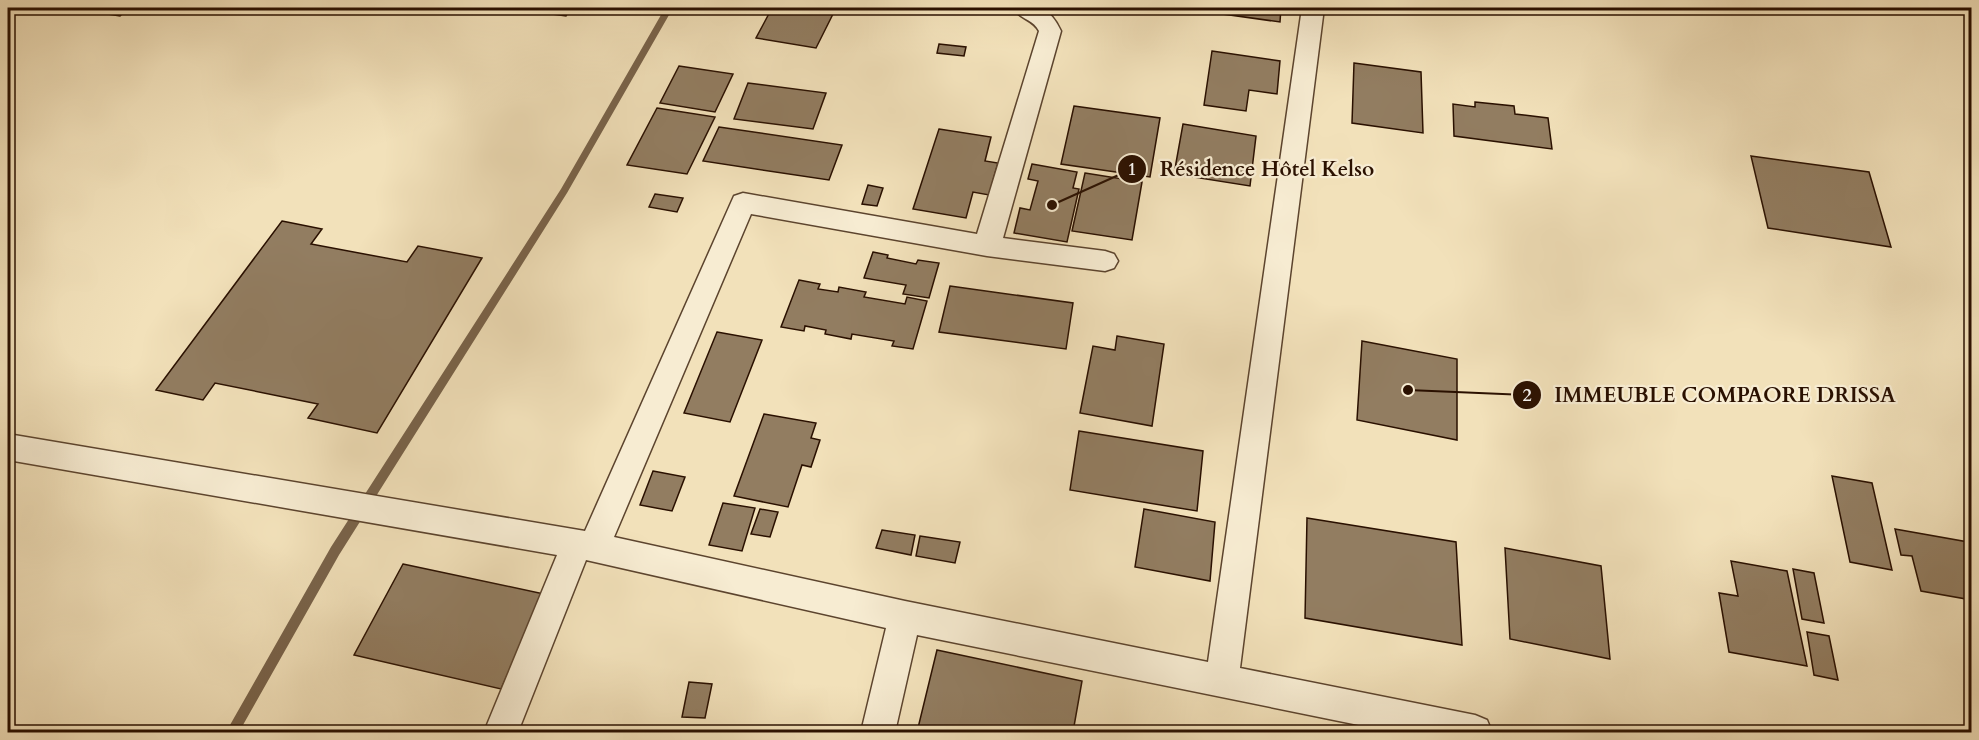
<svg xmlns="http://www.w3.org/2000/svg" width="1979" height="740" font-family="Cardo,serif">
<rect width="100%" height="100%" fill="#f2e1ba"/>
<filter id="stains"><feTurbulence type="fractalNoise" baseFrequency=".00333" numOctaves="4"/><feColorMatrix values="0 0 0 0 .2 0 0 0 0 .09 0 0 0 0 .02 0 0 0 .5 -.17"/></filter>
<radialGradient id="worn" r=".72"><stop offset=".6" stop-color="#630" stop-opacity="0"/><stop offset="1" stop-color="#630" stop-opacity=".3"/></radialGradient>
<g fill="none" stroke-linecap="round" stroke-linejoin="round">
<path fill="#79634a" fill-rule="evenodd" d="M665,8h8l-106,185 -228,362 -100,177h-13l105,-185 230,-358z"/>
</g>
<path fill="#927d61" stroke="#2a1000" stroke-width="1.5" d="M70,8h58l-8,8z
M509,8h62l-5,8z
M772,8h64l-20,40 -60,-10z
M1224,8h57l-1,14 -57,-8z
M939,44l27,3 -2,9 -27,-3z
M1212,51l68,10 -3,33 -28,-4 -3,21 -42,-6z
M1354,63l67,9 2,61 -71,-10z
M679,66l54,8 -18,38 -55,-9z
M748,83l78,10 -13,36 -79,-10z
M1475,102l39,4 1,8 33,4 4,31 -98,-13 -1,-32 22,3z
M1074,106l86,12 -10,59 -89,-13z
M657,108l58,9 -28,57 -60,-9z
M1183,124l73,12 -6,50 -76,-12z
M719,127l123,18 -13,35 -126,-19z
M939,129l52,8 -6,24 13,2 -9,32 -16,-3 -7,26 -53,-9z
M1751,156l118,16 22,75 -123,-19z
M1032,164l45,8 -4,16 6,1 -12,53 -53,-9 6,-25 10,2 8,-29 -10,-2z
M1085,173l57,9 -10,58 -60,-9z
M868,185l15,3 -6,18 -15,-2z
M655,194l28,4 -6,14 -28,-5z
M282,221l40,8 -11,15 96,18 11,-16 64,12 -105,175 -69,-15 10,-14 -103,-21 -12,17 -47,-10z
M873,252l15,3 -1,3 29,6 2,-4 21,3 -10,35 -26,-4 3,-9 -42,-7z
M799,280l21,4 -2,5 20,3 1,-5 27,5 -2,5 41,7 2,-7 20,4 -14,48 -21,-3 2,-5 -42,-7 -1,5 -26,-5 1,-4 -21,-4 -1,5 -23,-4z
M950,286l123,17 -7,46 -127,-17z
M717,332l45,8 -32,82 -46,-9z
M1117,336l47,8 -12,82 -72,-13 13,-67 22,4z
M1362,341l95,18v81l-100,-20z
M764,414l52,9 -5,15 9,2 -9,27 -9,-2 -14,42 -54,-11z
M1079,431l124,20 -6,60 -127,-21z
M653,471l32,6 -13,34 -32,-6z
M1832,476l40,7 20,87 -42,-8z
M723,503l32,5 -13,43 -33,-6z
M760,509l18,3 -8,25 -19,-3z
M1144,509l71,13 -5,59 -75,-14z
M1307,518l149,24 6,103 -157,-27z
M1895,529l73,13 4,24 -6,-1 6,19v16l-51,-9 -9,-35 -11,-1z
M882,530l33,5 -4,20 -35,-7z
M920,536l40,6 -5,21 -39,-7z
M1505,548l96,18 9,93 -100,-20z
M1731,561l56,10 20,95 -78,-14 -10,-59 19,3z
M403,564l141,30 -43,95 -147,-34z
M1793,569l21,4 10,50 -22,-4z
M1807,632l22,4 9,44 -24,-5z
M937,650l145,31 -9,51h-156z
M689,682l23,2 -7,34 -23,-1z"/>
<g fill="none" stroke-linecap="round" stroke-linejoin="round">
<g stroke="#5c442e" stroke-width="3">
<path id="minor" d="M1013,8c25,-3 37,-1 48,23l-58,207 102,13 9,3 4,7 -4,7 -9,3 -118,-15 -236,-42 -137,323 291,64 303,61 94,-654h22l-84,660 235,47 12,5 5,12h-99l-476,-97 -22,97h-34l25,-104 -300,-68 -68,172h-34l73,-177 -549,-95v-26l577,97 149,-335 9,-3 234,41 62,-203c-6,-12 -20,-12 -26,-23z"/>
</g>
<use href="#minor" fill="#f7ecd2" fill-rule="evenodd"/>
</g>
<path fill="none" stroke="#2a1000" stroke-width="2" d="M1052 205L1132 169M1408 390L1527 395"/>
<g fill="#2a1000" stroke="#f7ecd2" stroke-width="2">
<circle cx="1052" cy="205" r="6"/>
<circle cx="1408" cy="390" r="6"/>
<circle cx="1132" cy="169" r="15"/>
<circle cx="1527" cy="395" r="15"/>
</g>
<g font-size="18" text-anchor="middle" font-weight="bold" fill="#fff">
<text x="1132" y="175">1</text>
<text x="1527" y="401">2</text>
</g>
<g font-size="21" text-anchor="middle" font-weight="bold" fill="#2a1000" stroke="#f7ecd2" stroke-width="4.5" stroke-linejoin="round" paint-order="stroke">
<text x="1267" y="176">Résidence Hôtel Kelso</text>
<text x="1725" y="402">IMMEUBLE COMPAORE DRISSA</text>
</g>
<rect width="1979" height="740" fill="none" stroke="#f2e1ba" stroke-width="30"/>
<rect x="9" y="9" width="1961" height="722" fill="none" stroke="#2a1000" stroke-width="3"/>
<rect x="15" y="15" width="1949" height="710" fill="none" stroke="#2a1000" stroke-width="1.5"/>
<rect width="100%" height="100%" filter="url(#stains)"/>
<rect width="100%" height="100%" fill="url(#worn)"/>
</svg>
